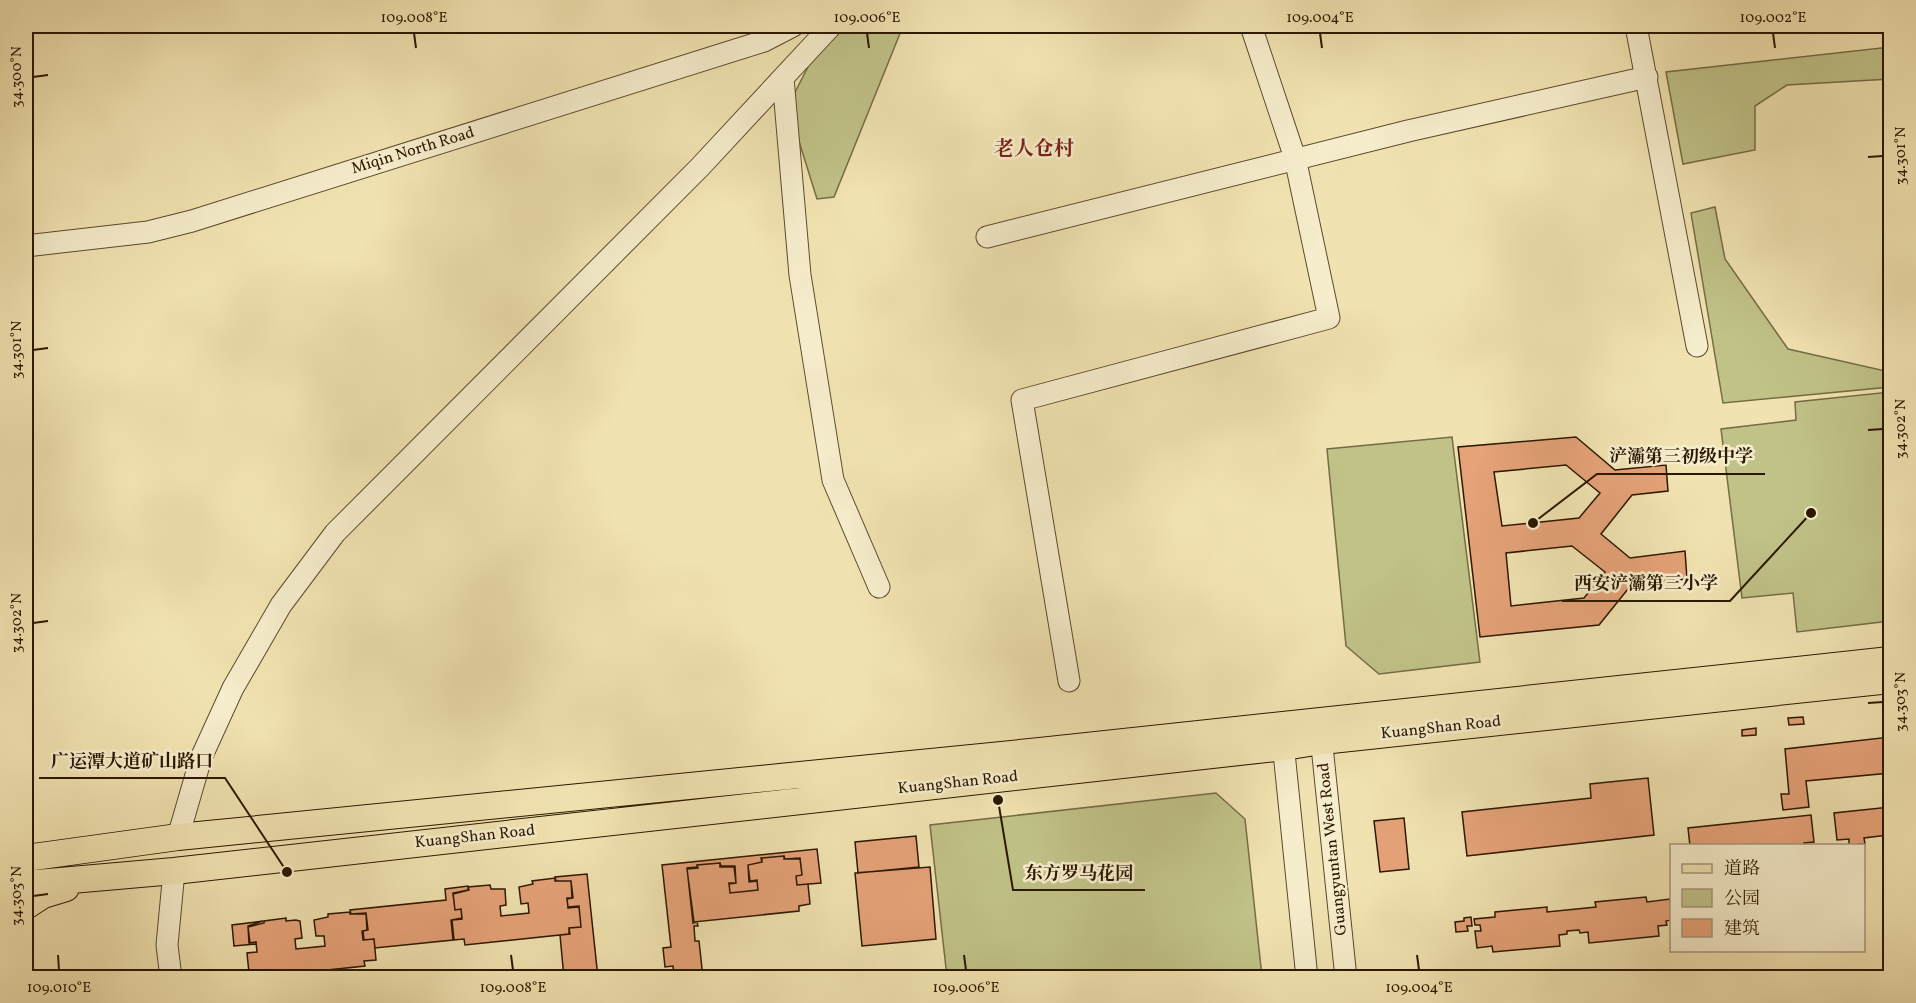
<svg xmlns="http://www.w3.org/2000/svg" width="1916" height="1003" font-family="Vollkorn,'Noto Serif SC',serif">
<rect width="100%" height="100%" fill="#f1e3b1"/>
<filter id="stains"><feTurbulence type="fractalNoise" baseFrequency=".00333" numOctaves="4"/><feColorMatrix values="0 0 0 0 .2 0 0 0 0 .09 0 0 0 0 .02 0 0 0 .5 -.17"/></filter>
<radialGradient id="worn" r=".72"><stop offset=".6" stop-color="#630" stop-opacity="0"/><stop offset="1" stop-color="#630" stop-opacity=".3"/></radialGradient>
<path fill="#c0c288" stroke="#766c44" stroke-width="1.5" d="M846,26h57l-69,171 -17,2 -29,-93 24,-47z
M1890,47v32l-103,6 -32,21v44l-72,14 -17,-92z
M1715,207l10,52 63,90 102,23v15l-167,16 -32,-190z
M1890,392v229l-93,11 -4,-39 -51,5 -21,-169 75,-9 -1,-18z
M1452,437l28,225 -101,12 -33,-28 -19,-197z
M1216,793l29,26 17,158h-315l-17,-152z"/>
<path fill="#e6a278" stroke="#2b1700" stroke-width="1.5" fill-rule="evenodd" d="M1576,437l39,33 51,-5 2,26 -36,4 -31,39 29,24 55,-7 2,28 -55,5 -33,41 -119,12 -22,-190zM1566,465l34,28 -21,25 -77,8 -8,-54zM1572,546l33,26 -21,26 -73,8 -5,-53z
M1803,717l1,7 -15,1 -1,-7z
M1756,728v7l-14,1v-6z
M1890,737v36l-84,8 3,26 -26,3 -2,-16h8l-4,-45z
M1648,778l6,57 -187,21 -5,-44 129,-14 -1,-14z
M1890,807v34h-1l-1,-6 -24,3 1,6 -16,1v-6l-12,1 -3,-27z
M1811,815l3,27 -10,1v3h-114l-2,-18z
M1404,818l5,51 -29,3 -6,-51z
M916,836l3,31 -61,6 -3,-31z
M817,849l4,34 -24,2 -1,-9 6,-1 -2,-17 -15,1 -1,-3 -23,2 1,4 -14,3 1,17 8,-1 1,9 -28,3 -1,-9 7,-1 -1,-17h-14l-1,-3 -23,2v2l-10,1 6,55 4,-1 1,4h-4l1,15h4l4,37h-29l-1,-12 -8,1 -2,-19 8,-1 -9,-82z
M784,856v3h16l2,16 -6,1 1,9 11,-1 2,20 -11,2v5l-105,11 -7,-53 11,-1 -1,-3 23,-2v4h14l2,16h-7l1,10 28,-3 -1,-10 -7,1 -2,-16 14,-3v-4z
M930,867l6,72 -74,7 -7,-73z
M587,874l11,104h-34l-4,-43 10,-1 -1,-6 12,-1 -2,-21 -11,1 -1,-8 6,-1 -2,-17h-15l-1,-4z
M555,878v3h16l1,17h-5l1,10 11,-1 2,20 -12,1v6l-104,11 -1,-6 -10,1 -2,-20 10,-1 -1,-10 -6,1 -2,-16 16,-4 -1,-3 22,-2 1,4h14l1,16 -6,1 1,10 28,-3 -1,-10 -7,1 -2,-17 14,-3 -1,-3z
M468,886v4l-15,3 2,17 6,-1 1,9 -11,2 2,20 -78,8 -1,-9 -10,1 -1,-9 5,-1 -2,-17 -15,1 -1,-4 96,-10 -1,-11z
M1646,897l1,5 23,-3 2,21 -6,1 1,4 -9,1 1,10 -70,7 -1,-11 -8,1 -1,-3 -12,1v3l-8,1 1,11 -67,6 -1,-6 -15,2 -2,-17h6l-1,-6h-5l-1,-6 21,-2v-5l52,-5v5l49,-5 -1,-5z
M1890,898v27l-4,1 -2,-27z
M350,912v2h16l1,16 -5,1 1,9 11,-1 2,21 -12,1 1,5 -105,11 -1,-5 -10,1 -2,-20 10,-1 -1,-10 -6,1 -2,-16 16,-4v-2l22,-3v3l10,-1 4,1 2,17 -7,1 1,10 29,-3 -1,-10h-8l-2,-16 14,-3v-3z
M1471,917l1,9h-5l1,5 -12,1 -1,-10 9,-1v-3z
M263,921l-15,5 1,17 7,-1v2l-22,2 -2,-21z"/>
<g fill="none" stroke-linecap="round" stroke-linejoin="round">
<g stroke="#5c4a2c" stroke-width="23">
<path id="minor" d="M1636,26l61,320
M783,78l17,197 33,205 46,107
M987,237l421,-106 239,-54
M26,246l122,-14 44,-11 572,-180 29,-15
M1069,681l-47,-281 307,-82 -34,-160 -44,-132
M1320,727l26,251
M1282,733l25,245
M178,837l23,-79 32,-70 48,-83 54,-72 365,-366 131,-141
M171,978l-4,-33 7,-74"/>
</g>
<g stroke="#2b1700" stroke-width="28">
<path id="major" d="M26,858l152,-21 862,-86 850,-91
M26,884l148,-13 1110,-124 38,-6 568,-61
M26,906l17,-11 23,-7"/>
</g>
<use href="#minor" stroke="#f6edcc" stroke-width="21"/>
<use href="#major" stroke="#f1e3b1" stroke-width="26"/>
</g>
<path fill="none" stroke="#2b1700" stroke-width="2" d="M414,33l2,15M867,33l2,15M1320,33l2,15M1773,33l2,15M33,77l15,-2M1868,157l15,-1M33,350l15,-2M1868,430l15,-1M33,623l15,-2M1868,703l15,-1M33,896l15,-2M58,955l1,15M511,955l2,15M964,955l2,15M1417,955l2,15"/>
<g text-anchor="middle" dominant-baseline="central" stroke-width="5" stroke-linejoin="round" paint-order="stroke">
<g font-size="16" fill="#2b1700" stroke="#f6edcc">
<text transform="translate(413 151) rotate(-17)">Miqin North Road</text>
<text transform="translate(1441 728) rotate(-6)">KuangShan Road</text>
<text transform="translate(958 783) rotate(-6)">KuangShan Road</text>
<text transform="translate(475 837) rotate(-6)">KuangShan Road</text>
<text transform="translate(1333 849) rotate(-96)">Guangyuntan West Road</text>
</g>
<g font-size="20" font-weight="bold" fill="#7a1f14" stroke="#f6edcc">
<text x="1034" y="150">老人仓村</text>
</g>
</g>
<path fill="none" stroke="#2b1700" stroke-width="2" d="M1533 523L1597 474H1765M1811 513L1730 601H1562M287 872L225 778H39M998 800L1013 890H1145"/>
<g fill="#2b1700" stroke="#f6edcc" stroke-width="2">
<circle cx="1533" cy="523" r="6"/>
<circle cx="1811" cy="513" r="6"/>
<circle cx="287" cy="872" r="6"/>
<circle cx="998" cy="800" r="6"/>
</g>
<g font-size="18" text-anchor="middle" font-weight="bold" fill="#2b1700" stroke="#f6edcc" stroke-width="5" stroke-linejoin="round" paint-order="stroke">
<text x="1681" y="462">浐灞第三初级中学</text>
<text x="1646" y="589">西安浐灞第三小学</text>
<text x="132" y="767">广运潭大道矿山路口</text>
<text x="1079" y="879">东方罗马花园</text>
</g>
<rect width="1916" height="1003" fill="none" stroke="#f1e3b1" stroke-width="66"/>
<rect x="1670" y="844" width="195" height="108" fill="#f6edcc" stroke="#a5977a" stroke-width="1.5"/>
<rect x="1682" y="864" width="30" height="9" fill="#f1e3b1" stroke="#a5977a" stroke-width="1.5"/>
<text x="1724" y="874" font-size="18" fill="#2b1700">道路</text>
<rect x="1682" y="889" width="30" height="18" fill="#c0c288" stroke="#a5977a" stroke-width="1.5"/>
<text x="1724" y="904" font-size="18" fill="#2b1700">公园</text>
<rect x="1682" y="919" width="30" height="18" fill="#e6a278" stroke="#a5977a" stroke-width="1.5"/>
<text x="1724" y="934" font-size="18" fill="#2b1700">建筑</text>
<rect x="33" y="33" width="1850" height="937" fill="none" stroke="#2b1700" stroke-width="2"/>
<g font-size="15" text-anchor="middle" fill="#2b1700">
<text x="414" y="22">109.008°E</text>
<text x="867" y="22">109.006°E</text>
<text x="1320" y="22">109.004°E</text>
<text x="1773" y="22">109.002°E</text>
<text transform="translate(16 77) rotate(-90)" y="5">34.300°N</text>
<text transform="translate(1900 156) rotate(-90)" y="5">34.301°N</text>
<text transform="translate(16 350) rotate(-90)" y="5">34.301°N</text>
<text transform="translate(1900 429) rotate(-90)" y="5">34.302°N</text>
<text transform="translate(16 623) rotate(-90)" y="5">34.302°N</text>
<text transform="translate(1900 702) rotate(-90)" y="5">34.303°N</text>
<text transform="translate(16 896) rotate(-90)" y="5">34.303°N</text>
<text x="59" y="992">109.010°E</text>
<text x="513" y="992">109.008°E</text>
<text x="966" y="992">109.006°E</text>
<text x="1419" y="992">109.004°E</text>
</g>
<rect width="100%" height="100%" filter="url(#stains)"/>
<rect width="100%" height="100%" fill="url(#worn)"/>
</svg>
